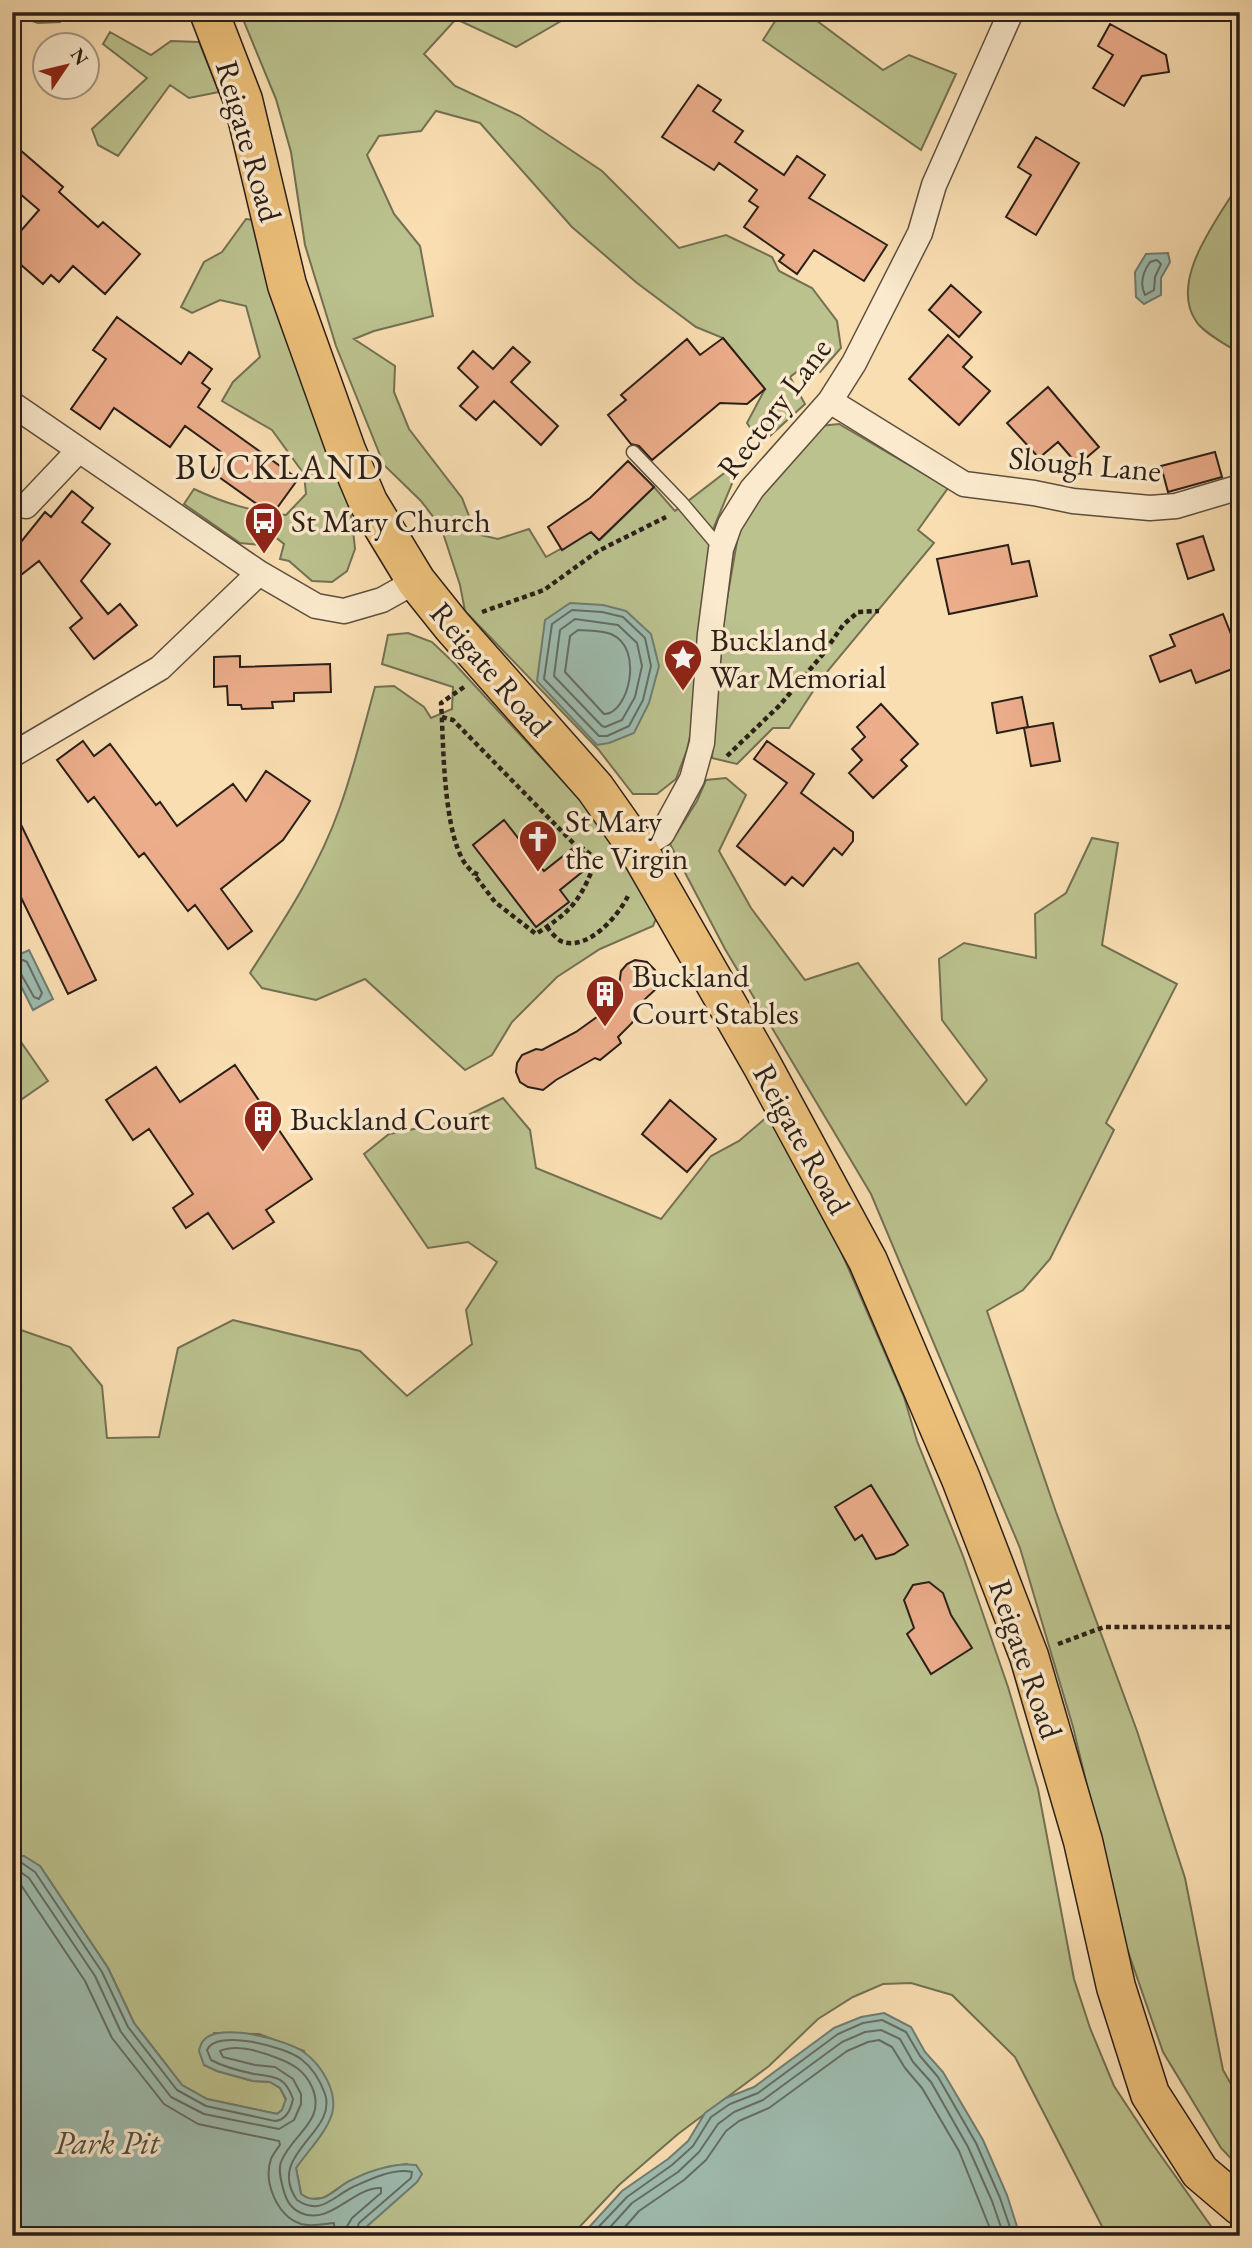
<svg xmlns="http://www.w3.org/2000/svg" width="1252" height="2248" font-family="'EB Garamond',serif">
<rect width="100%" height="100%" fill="#f9deb2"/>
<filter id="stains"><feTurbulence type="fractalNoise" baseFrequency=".00286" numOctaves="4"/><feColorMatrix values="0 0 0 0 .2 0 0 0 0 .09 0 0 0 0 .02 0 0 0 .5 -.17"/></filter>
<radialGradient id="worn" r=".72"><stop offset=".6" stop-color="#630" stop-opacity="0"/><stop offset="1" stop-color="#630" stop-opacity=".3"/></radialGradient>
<path fill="#bbc28e" stroke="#737053" stroke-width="2" d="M12,12h51l-3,10 -22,1 -26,-9z
M240,12h328v5l-52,30 -60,-28 -32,35 31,32 65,30 82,55 77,77 47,-13 46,22 7,14 33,17 25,33 4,27 -21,24 -13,-8 -17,13 15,27 -44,40 -14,-21 18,-34 -42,-51 -27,-11 -59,-44 -65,-56 -92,-104 -44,-12 -15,20 -42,5 -12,19 27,59 26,32 13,70 -59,15 -20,8 41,27 -1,26 15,37 53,69 14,36 22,5 31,-10 17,28 45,-25 9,8 54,-53 21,24 56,-43 5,6 -22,53 -18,122 -2,69 -7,32 -11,29 -19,15h-24l-35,-45 -133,-138 -5,-26 -19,-58 -20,-26 -37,-36 -48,-119 -31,-101 -14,-93 -15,-53z
M781,12h24l78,58 26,-15 47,19 -35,76 -158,-110z
M110,32l41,23 20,-14 28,1 20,50 -30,6 -19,-13 -52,71 -20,-11 -6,-16 55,-51 -44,-34z
M1240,182v172c-11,-8 -38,-22 -44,-33 -28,-41 23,-104 44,-139z
M246,219l7,1 93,269 6,32 3,28 -8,22 -15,11 -20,-1 -23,-20 -9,-2 4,-15 -14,-11 -10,12 -20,-2 -56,-39 10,-15c32,15 57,22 92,26l20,-21 -2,-20 -32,-44 -50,-29 11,-19 27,-25 -14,-51 -26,-6 -28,13 -11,-6 23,-45 18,-10z
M839,424l109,64 -30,42 16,13 -113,136 -32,49h-16l-36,36 -25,-6 12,-142 15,-86 22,-39 59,-65z
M408,633l24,9 21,20 131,142 44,61 29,51 -4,10 -53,23 -43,28 -45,45 -20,33 -27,15 -100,-91 -49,21 -54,-12 -12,-15c34,-53 69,-106 90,-166 14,-39 24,-80 35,-120l19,-1 30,21 7,11 21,-9 1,-22 -71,-23 6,-29z
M726,778l20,17 -27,56 32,57 54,72 53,-17 108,142 21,-25 -45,-60 -3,-61 25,-16 72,15 -1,-44 31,-21 26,-55 26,5 -16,102 75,39 -71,139 8,7 -64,129 -27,31 -36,21 69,201 81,219 48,147 38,192 17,30v68l-19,-20 -58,-96 -39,-112 -51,-213 -53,-179 -149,-354 -146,-245 -55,-105 27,-43 9,-21z
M12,1029l36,52 -36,25z
M503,1098l27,32 6,38 125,51 50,-63 28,-15 29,-25 72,133 64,148 13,44 46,115 45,131 30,102 36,190 16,49 24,58 35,53 69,97h-111l-92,-179 -63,-62 -41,-12 -28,1 -30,13 -35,22 -49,47 -91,68 -59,51 -48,51h-211l46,-72 -19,3 -38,14 -25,17 -15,1 -8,-5 -5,-26 18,-26 -10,-91 -45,-17 -45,-1 -10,32 13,6 36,10 17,1 10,6 6,12 -4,10 -5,4 -70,-15 -25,-14 -48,-62 -26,-55 -68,-102 -28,-11v-528l58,20 32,39 5,52 52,-1 19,-89 55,-28 127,31 47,45 65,-52 -6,-34 31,-48 -29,-20 -40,6 -64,-94 25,-20 69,-14z"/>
<path fill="#9ebcaf" stroke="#707d73" stroke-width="2" d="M1168,253l2,9 -9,16v17l-17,9 -8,-7 -1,-25 11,-18z
M570,603l33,2 23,6 25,23 8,32 -10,37 -15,30 -25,10 -12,2 -60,-64 8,-61z
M29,950l24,49 -20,11 -21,-42v-10z
M12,1855l12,1 16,10 68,102 26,55 48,62 25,14 70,15 5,-4 4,-11 -6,-11 -10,-6 -17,-1 -36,-10 -13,-6 -5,-14c1,-3 1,-7 4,-10 14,-20 86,-1 102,12 17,13 33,39 27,61 -6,19 -24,37 -36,54l5,26c7,5 12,6 21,4 8,-2 16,-10 24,-15 19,-11 48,-21 70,-18l6,9 -5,8 -53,47 -4,7h-348z
M884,2013l27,14 14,25 18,20 40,68 24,55 13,41h-439l41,-45 46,-32 20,-18 17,-28 21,-15 28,-11 80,-59 27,-11z"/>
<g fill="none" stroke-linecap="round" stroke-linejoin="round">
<path stroke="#646e64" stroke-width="2" d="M1157,260l4,4 -6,13 -1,13 -9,5c-6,-12 -2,-23 5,-33z
M572,610l30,2 21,5 22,21 6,28 -8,34 -14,26 -22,10h-8l-55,-57 8,-55z
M575,619l43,6 19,18 5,23 -7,31 -13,23 -17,7 -3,-1 -48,-50 6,-46z
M578,630c11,1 23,0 33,4 34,14 17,81 -7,80l-39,-42 5,-36z
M23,960l4,2 15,31 -3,6 -5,-2 -17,-30 1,-4z
M12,1862l10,1 13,9 67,100 26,55 49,63 29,16 69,15c11,-1 16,-12 18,-22 -8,-23 -18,-22 -39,-25 -14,-3 -30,-7 -43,-14l-4,-10c9,-22 79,-3 94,9 12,9 19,21 24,35 13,39 -60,60 -28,106 24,16 35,-3 56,-13 15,-7 42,-20 59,-15l-1,6 -52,45 -5,13
M12,1871h7l10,7 66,98 26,56 50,65 33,17 75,15 15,-9 7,-16v-10l-8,-15 -18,-12 -20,-2 -32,-8 -3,-6c17,-7 40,0 57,7 16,6 28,13 35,29 15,34 -20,47 -31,75 -3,8 0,18 2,26 3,12 7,20 18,25 29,13 52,-26 80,-25v5l-29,25 -6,10 -1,8
M12,1881l9,4 64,96 27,57 52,66 34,20 81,17 1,4c-3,4 -7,9 -9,14 -8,23 6,57 30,65 10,3 22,0 33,-1l1,13
M590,2236l37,-39 45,-32 21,-19 18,-29 19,-13 28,-11 80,-59 25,-11 19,-3 24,12 14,24 18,21 38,66 24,55 13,38
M602,2236l30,-33 46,-31 21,-20 19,-28 16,-12 29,-12 79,-58 23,-10 16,-2 19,9 13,23 18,20 37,65 24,54 12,35
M617,2236l22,-25 45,-31 22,-20 20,-29 13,-10 30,-13 78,-57 21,-9 11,-2 13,7 13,21 17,20 37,63 34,85"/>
</g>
<path fill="#ecad8b" stroke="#2b1f18" stroke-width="2" d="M1110,24l56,31 3,17 -27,4 -18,30 -31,-18 20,-33 -15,-9z
M698,85l23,15 -8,11 30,20 -8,11 49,33 13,-19 28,19 -16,23 78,47 -23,36 -50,-31 -17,24 -18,-13 5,-6 -40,-28 14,-20 -9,-6 8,-11 -38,-27 -5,7 -52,-33z
M1036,137l43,26 -43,72 -30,-18 25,-42 -13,-8z
M12,143l51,44 -4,5 39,35 5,-5 37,32 -35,40 -32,-28 -14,16 -8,-7 -8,9 -31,-27v-16l27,-31 -27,-23z
M951,285l30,27 -22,25 -30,-27z
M117,317l64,47 8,-12 23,17 -10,14 8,6 -12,18 100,72 -26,36 -60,-43 12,-18 -39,-28 -15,21 -56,-39 -14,21 -29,-20 35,-50 -13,-9z
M948,335l24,22 -9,10 27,24 -31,34 -50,-46z
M723,338l42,51 -18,15 -27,-1 -68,57 -13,-14 -8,-2 -23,-29 18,-15 -5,-5 66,-56 13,16z
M513,347l17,15 -19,20 47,44 -17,19 -47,-44 -18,19 -16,-14 18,-19 -20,-19 15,-17 20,18z
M1048,387l51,60 -21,18 -20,-23 -19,16 -32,-35z
M1215,452l7,25 -54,15 -7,-26z
M628,461l26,26 -55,53 -8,-8 -29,18 -14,-23 42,-29z
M72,491l21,17 -11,14 28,22 -29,37 27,33 12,-10 17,21 -43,34 -24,-31 12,-10 -43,-57 -27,21v-29l33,-41 6,5z
M1203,536l11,34 -26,9 -11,-35z
M1008,545l4,19 17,-3 8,35 -88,18 -12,-55z
M1223,614l17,43v9l-44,17 -5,-13 -31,12 -10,-26 25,-10 -5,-11z
M240,656v11l90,-3 1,28 -37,1v8l-22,1 1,6 -31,1 -1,-4h-13l-1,-19 -13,1v-30z
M1022,697l6,30 -31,6 -5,-30z
M881,704l37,40 -17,16 6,6 -34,32 -24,-25 13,-13 -10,-11 13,-12 -8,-10z
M1053,723l7,38 -29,5 -7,-38z
M83,741l11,15 16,-12 46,61 4,-3 17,24 56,-42 13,17 20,-30 44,30 -27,39 -62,49 31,42 -24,18 -33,-44 -7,6 -44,-58 -5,4 -45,-60 -6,5 -31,-42z
M767,741l47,33 -13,19 52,39v9l-11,14 -8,-7 -31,38 -11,-9 -7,8 -48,-39 50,-63 -33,-24z
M12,806l84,174 -28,14 -56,-115z
M504,820l40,51 28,-22 15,19 -27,22 9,12 -33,25 -63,-82z
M635,960l12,2 8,8 3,9 -1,9 -12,11 -13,24 -14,14 3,6 -21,17 -5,-2 -39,22 -13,10 -15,-3 -8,-5 -4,-10 1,-9 5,-8 14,-6 6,1 34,-18 25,-18 18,-28 2,-15 6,-7z
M235,1065l77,114 -46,31 8,12 -41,27 -25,-36 -22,15 -13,-20 20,-14 -44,-65 -16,11 -27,-40 50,-33 24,35z
M670,1100l46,39 -29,33 -45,-38z
M871,1485l37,60 -14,9 -18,5 -14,-24 -7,5 -20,-33z
M929,1582l14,11 8,22 21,33 -41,26 -24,-40 7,-6 -10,-28 9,-15z"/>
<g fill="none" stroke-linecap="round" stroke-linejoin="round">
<g stroke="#5e4f3e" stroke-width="15">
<path id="service" d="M633,452l49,51 39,46"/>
</g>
<g stroke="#5e4f3e" stroke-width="27">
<path id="minor" d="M830,401l134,83 70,9 39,8 77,7 26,-2 64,-19
M12,404l247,169 57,33 28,5 38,-11 34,-19
M26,506l53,-56
M12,755l148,-87 99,-95
M638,849l24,-15 30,-55 10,-36 8,-109 11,-85 9,-25 22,-35 78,-88 24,-38 66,-130 14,-48 77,-173"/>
</g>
<g stroke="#2b1f18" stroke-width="41">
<path id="primary" d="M209,12l34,88 44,185 59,165 22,52 48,79 36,45 143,162 43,61 124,216 106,196 93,218 68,177 54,185 33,146 34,107 50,78 40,34"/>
</g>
<path stroke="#2b1f18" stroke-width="4.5" stroke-dasharray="5 3.5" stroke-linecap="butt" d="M482,612l62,-22 54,-39 68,-34
M464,687l-23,16c3,34 0,163 39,172
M442,717l11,3 130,133 10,15c-15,37 -25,45 -57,66l-41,-32 -22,-29
M727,756l53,-51 43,-51 20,-29 15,-13 21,-1
M580,846l26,21
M547,927c4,5 10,13 16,15 26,8 55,-26 65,-46
M1058,1644l46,-17h136"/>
<use href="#service" stroke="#fbeacd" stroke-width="12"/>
<use href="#minor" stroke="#fbeacd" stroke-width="24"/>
<use href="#primary" stroke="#ecbf79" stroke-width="38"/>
</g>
<defs>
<g id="bus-pin" transform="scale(2.0125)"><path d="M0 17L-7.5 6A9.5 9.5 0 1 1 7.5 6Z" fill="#8f2418" stroke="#fbeacd"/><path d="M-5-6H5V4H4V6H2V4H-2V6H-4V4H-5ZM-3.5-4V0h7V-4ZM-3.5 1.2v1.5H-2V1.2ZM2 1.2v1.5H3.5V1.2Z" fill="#fff"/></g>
<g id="sight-pin" transform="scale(2.0125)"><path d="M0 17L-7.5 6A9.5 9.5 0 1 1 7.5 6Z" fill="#8f2418" stroke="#fbeacd"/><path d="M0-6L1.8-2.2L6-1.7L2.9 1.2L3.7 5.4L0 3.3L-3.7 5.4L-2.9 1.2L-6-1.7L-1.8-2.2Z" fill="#fff"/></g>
<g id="church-pin" transform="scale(2.0125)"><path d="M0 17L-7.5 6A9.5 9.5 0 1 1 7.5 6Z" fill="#8f2418" stroke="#fbeacd"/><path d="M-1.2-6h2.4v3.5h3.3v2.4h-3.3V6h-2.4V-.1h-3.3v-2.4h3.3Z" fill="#fff"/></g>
<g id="building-pin" transform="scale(2.0125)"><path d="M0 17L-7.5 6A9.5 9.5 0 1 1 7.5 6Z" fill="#8f2418" stroke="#fbeacd"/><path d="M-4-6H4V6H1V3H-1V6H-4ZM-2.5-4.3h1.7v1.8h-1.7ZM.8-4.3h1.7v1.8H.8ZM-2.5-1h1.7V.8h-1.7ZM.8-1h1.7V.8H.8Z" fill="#fff"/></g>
</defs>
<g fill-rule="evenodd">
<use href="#bus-pin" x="264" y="521"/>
<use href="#sight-pin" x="683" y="658"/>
<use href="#church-pin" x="538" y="839"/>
<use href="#building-pin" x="605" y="994"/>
<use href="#building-pin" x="263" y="1119"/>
</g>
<g text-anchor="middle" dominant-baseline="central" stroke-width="7" stroke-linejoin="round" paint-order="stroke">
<g font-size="32" fill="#2b1f18" stroke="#fbeacd">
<text transform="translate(249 141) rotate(74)">Reigate Road</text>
<text transform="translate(774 408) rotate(-53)">Rectory Lane</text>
<text transform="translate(1085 464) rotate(5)">Slough Lane</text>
<text transform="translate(491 669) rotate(49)">Reigate Road</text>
<text transform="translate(802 1139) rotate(61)">Reigate Road</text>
<text transform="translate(1026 1659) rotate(71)">Reigate Road</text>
</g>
<g font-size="32" fill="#2b1f18" stroke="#fbeacd" text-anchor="start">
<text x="291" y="521">St Mary Church</text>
<text x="710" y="640">Buckland<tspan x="710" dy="37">War Memorial</tspan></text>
<text x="565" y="821">St Mary<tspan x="565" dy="37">the Virgin</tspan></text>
<text x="632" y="976">Buckland<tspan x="632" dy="37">Court Stables</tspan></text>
<text x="290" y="1119">Buckland Court</text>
</g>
<g font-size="33" font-style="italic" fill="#4e4e45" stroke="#fbeacd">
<text x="107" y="2142">Park Pit</text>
</g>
<g font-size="35" letter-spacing="2" fill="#2b1f18" stroke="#fbeacd">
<text x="280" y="466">BUCKLAND</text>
</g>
</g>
<rect width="1252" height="2248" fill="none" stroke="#f9deb2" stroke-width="42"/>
<rect x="14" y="14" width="1224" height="2220" fill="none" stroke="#2b1f18" stroke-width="3.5"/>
<rect x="21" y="21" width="1210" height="2206" fill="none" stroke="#2b1f18" stroke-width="2"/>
<g transform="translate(66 66) rotate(55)"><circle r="33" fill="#fbeacd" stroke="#a89985" stroke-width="2"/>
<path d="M0-5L12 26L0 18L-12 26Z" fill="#8f2418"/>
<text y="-10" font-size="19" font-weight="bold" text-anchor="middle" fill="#2b1f18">N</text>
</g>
<rect width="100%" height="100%" filter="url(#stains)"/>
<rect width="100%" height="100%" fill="url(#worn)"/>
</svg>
